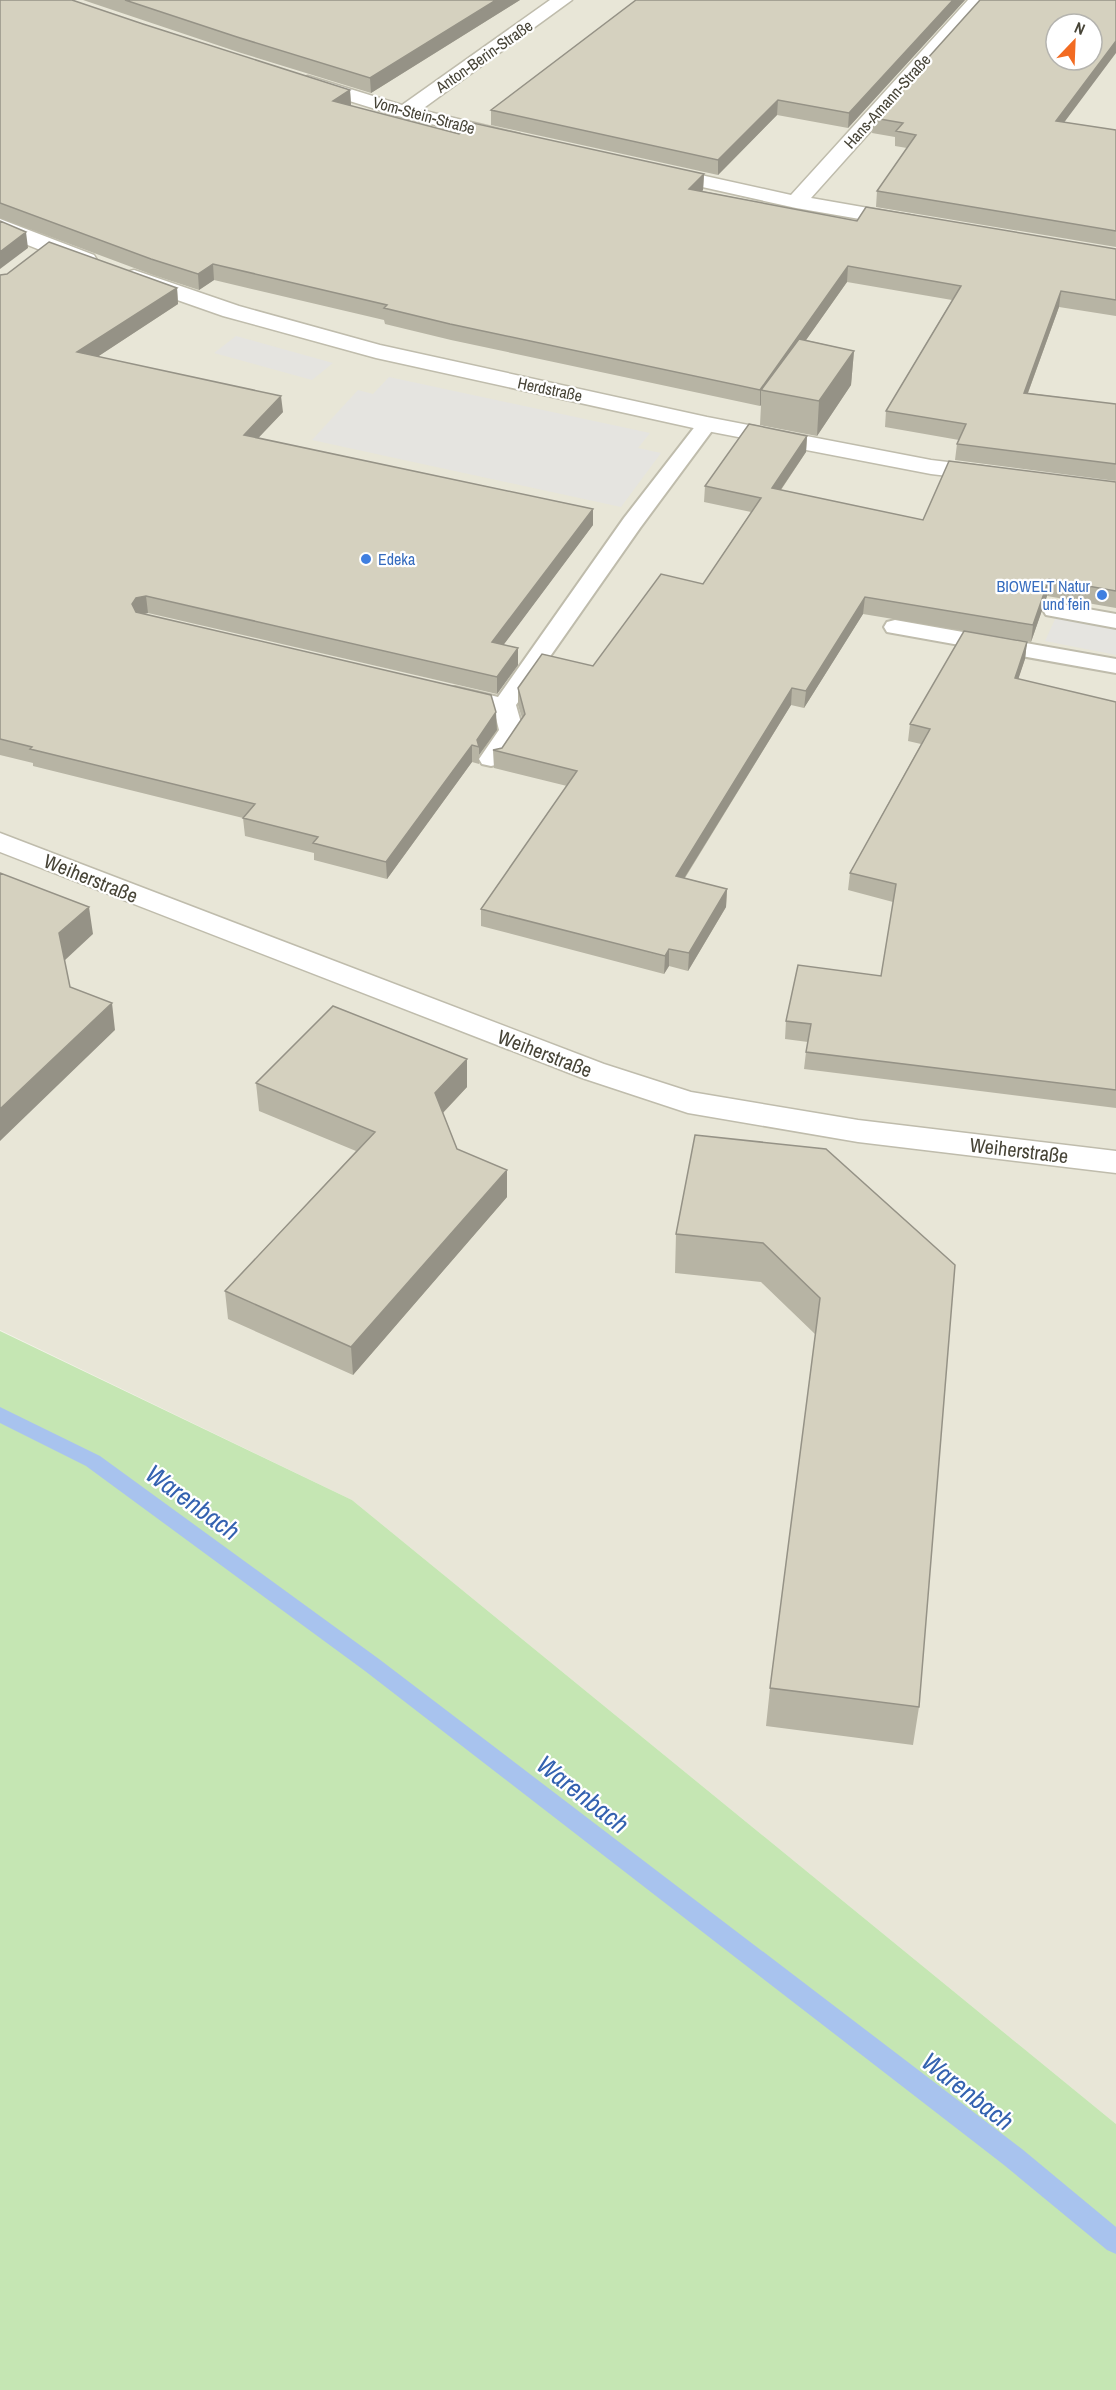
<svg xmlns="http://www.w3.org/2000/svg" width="1116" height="2390" font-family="'Archivo Narrow',sans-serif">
<rect width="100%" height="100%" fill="#f4f3e9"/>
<path fill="#e8e6d7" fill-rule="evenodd" d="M0,0h1116v2124l-764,-624 -352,-170zM1056,24h36v36h-36z"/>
<path fill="#c5e6b3" d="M0,1331l352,169 764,624v266h-1116z"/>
<path fill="#e5e4e0" d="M236,336l97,27 -21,17 -98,-27z
M389,377l261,56 -12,15 23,5 -40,54 -309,-67 46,-50 15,4z
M1057,615l59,10v30l-71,-14z"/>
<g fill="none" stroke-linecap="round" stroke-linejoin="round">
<path fill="#a8c3ee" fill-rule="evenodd" d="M0,1407l100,49 279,203 643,490 94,78v27l-9,-4 -103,-85 -639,-494 -279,-205 -86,-43z"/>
<g stroke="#bfbcac" stroke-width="4">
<path id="service" d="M707,418l7,2 3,4 -77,104 -124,177 7,25 -23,34 -9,2 -9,-2 -3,-5 20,-29 -5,-20 -47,-11 -4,-5 4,-5 8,-2 43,10 126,-179 76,-98z
M1054,603l62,11v14l-70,-13 -3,-5 3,-5z
M895,620l221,39v14l-229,-41 -3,-5 3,-5z"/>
</g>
<g stroke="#bfbcac" stroke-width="3">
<path id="minor" d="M550,0h22l-151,110 99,24 3,4 -3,4 -7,2 -115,-28 -97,-30 -3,-4 3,-4 7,-2 94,29z
M968,0h20l-177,198 103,18 3,5 -3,5 -8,1 -110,-19 -143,-32 -4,-4 4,-4 7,-2 131,29z
M0,219l94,36 3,5 -3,5 -8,2 -8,-2 -78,-31z
M134,270l105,36 141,39 327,72 224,43 58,7 9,2 3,5 -3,5 -9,2 -58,-7 -224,-43 -331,-73 -153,-42 -97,-34 -3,-5 3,-5z
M0,833l604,231 87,28 167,28 258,31v22l-258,-31 -170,-29 -106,-35 -582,-226z"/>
</g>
<use href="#service" fill="#fff" fill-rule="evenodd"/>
<use href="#minor" fill="#fff" fill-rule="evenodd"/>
</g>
<path fill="#b7b4a4" d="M0,0l143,24 207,66 1,15 -1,1 109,28 245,40 -1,16 -1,1 155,30 259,28v67l-57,-9 -31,86 88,11v77l-161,-21 2,-16 2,-4 -74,-13 1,-16 66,-111 -105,-18 -41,58 48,11 -3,34 -34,51 -57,-11 1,-20 -1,1 -309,-66 -66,-16 -1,-4 -170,-40 -15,10 -46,-15 -153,-57z
M83,0h437l-149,93 -133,-41z
M636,0h329l-117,128 -71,-13 -59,60 -227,-50v-15z
M874,118l190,4 52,8v117l-240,-40 1,-16 30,-43 -12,-2v-9l-23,-4z
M0,275l177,13 1,16 -81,53 186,55 -25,26 335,71v16l-90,120 15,3v17l-21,29 -349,-81 -5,1 354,116 -18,25v9l-7,-2 -85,117 -73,-19v-7l-69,-17 -2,-18 -210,-52v-3l-33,-8z
M807,436l-1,16 -25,38 142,30 193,-38v126l-69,-12 -16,46 -168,-28 -59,94 -13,-3 -106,173 42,11 -1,18 -38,64 -19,-5 -5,8 -183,-48v-17l86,-123 -73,-18 -1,-18 9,-2 20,-30 -4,-13v-17l75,-22 110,-82 48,-72 -47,-10 1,-16z
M1027,642l-2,17 -7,20 98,23v406l-312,-39 2,-17 2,-10 -23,-3 1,-18 95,-45 12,-74 -45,-12 2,-17 71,-129 -13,-3 2,-17z
M467,1059v28l-24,26 14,36 50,48 -154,178 -125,-56 -3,-28 131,-140 -97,-40 -3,-28z
M826,1149l93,558 -6,38 -147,-19 4,-38 46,-353 -55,-53 -86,-9 1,-39z"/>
<path fill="#959286" d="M496,0h24l-149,93 -1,-15z
M953,0h12l-117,128 1,-15z
M1116,41v12l-62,83 2,-15z
M350,90l1,15 -18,11v-15z
M778,100l-1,15 -59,60v-15z
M704,174l-1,16 -14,14v-15z
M26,232l2,16 -28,21v-17z
M213,264l1,16 -15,10 -1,-16z
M848,266l-1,16 -77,109 -9,-1v15l-1,1v-16z
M177,288l1,16 -99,65 -2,-17z
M1061,291l-2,16 -37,102 2,-16z
M854,351l-3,34 -34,51 2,-35z
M281,396l2,16 -37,39 -2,-16z
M807,436l-1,16 -35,52 1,-16z
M593,509v16l-100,134 -1,-17z
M1049,579l-2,17 -16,46 2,-17z
M146,596l2,17 -10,2 -6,-11 4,-6z
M865,597l-2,17 -59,94 2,-17z
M1027,642l-2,17 -12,36 2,-17z
M518,648v17l-21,29v-17z
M792,688l-1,17 -116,188 1,-17z
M496,712l1,18 -18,25v-8l-2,-7z
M472,745v17l-85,117 -1,-17z
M727,889l-1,18 -38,64 1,-18z
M89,907l4,27 -29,27 -5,-28z
M669,949v17l-5,8 1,-18z
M112,1003l3,27 -115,111v-32z
M467,1059v28l-31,33 -1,-27z
M507,1170v27l-154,178 -2,-28z"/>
<path fill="#d5d1bf" stroke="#959286" stroke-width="1.5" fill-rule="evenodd" d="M0,0h72l71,24 207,66 -17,11 126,33 14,-11 231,51 -15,15 168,32 9,-14 250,42v51l-55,-9 -37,102 92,11v60l-159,-20 9,-20 -80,-13 75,-125 -113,-20 -88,124 -310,-66 -66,-16 3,-3 -174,-41 -15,10 -47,-15 -151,-56z
M125,0h371l-126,78 -133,-41z
M636,0h317l-104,113 -71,-13 -60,60 -227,-50z
M980,0h136v41l-60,80 60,9v101l-239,-40 39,-56 -20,-4 7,-8 -29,-5zM1056,24h36v36h-36z
M0,221l26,11 -26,20z
M49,242l128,46 -100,64 204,44 -37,39 349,74 -101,133 26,6 -21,29 -351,-81 -10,2 -4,6 4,8 355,83 5,17 -19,28 2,7 -7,-2 -86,117 -73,-19 5,-6 -75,-19 12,-14 -225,-55 2,-2 -32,-8v-464l7,-1z
M799,339l55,12 -35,50 -58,-11z
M749,424l58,12 -35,52 151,32 26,-59 167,21v109l-67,-12 -16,46 -168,-28 -59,94 -14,-3 -116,188 51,13 -38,64 -20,-4 -4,7 -184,-47 96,-138 -84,-21 9,-2 23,-34 -7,-26 24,-34 51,12 68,-92 42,10 58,-86 -56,-12z
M964,631l63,11 -12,36 101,24v388l-310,-38 5,-28 -25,-3 12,-56 83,11 15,-92 -46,-11 80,-144 -20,-5z
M0,873l89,34 -30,26 11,54 42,16 -112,106z
M333,1006l134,53 -32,34 22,56 50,21 -156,177 -126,-56 150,-159 -119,-49z
M695,1135l131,14 129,116 -36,442 -149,-19 50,-390 -57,-55 -87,-9z"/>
<g fill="#3f7fe0" stroke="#fff" stroke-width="2">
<circle cx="366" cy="559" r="6"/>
<circle cx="1102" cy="595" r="6"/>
</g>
<g text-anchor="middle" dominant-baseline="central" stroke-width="4.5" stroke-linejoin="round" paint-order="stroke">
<g font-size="16" fill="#474437" stroke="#fff">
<text transform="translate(484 56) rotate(-35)">Anton-Berin-Straße</text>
<text transform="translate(887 101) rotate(-48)">Hans-Amann-Straße</text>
<text transform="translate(424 115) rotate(15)">Vom-Stein-Straße</text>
<text transform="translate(550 389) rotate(12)">Herdstraße</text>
</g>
<g font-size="16" fill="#366cbe" stroke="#fff" text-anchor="start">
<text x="378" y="559">Edeka</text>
<text x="1090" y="586" text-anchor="end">BIOWELT Natur<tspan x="1090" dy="18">und fein</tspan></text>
</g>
<g font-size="20" fill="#474437" stroke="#fff">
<text transform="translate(91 878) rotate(22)">Weiherstraße</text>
<text transform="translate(545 1053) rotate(21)">Weiherstraße</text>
<text transform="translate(1019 1150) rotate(7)">Weiherstraße</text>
</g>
<g font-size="26" font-style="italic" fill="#3462b0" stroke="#fff">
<text transform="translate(193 1502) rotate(36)">Warenbach</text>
<text transform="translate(583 1794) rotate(38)">Warenbach</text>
<text transform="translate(968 2091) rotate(38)">Warenbach</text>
</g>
</g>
<g transform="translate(1074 42) rotate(23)"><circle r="28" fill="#ffffff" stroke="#b5b4af" stroke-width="1.5"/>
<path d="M0-4.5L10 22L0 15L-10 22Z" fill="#f26b22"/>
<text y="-9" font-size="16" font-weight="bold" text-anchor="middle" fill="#474437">N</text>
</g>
</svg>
